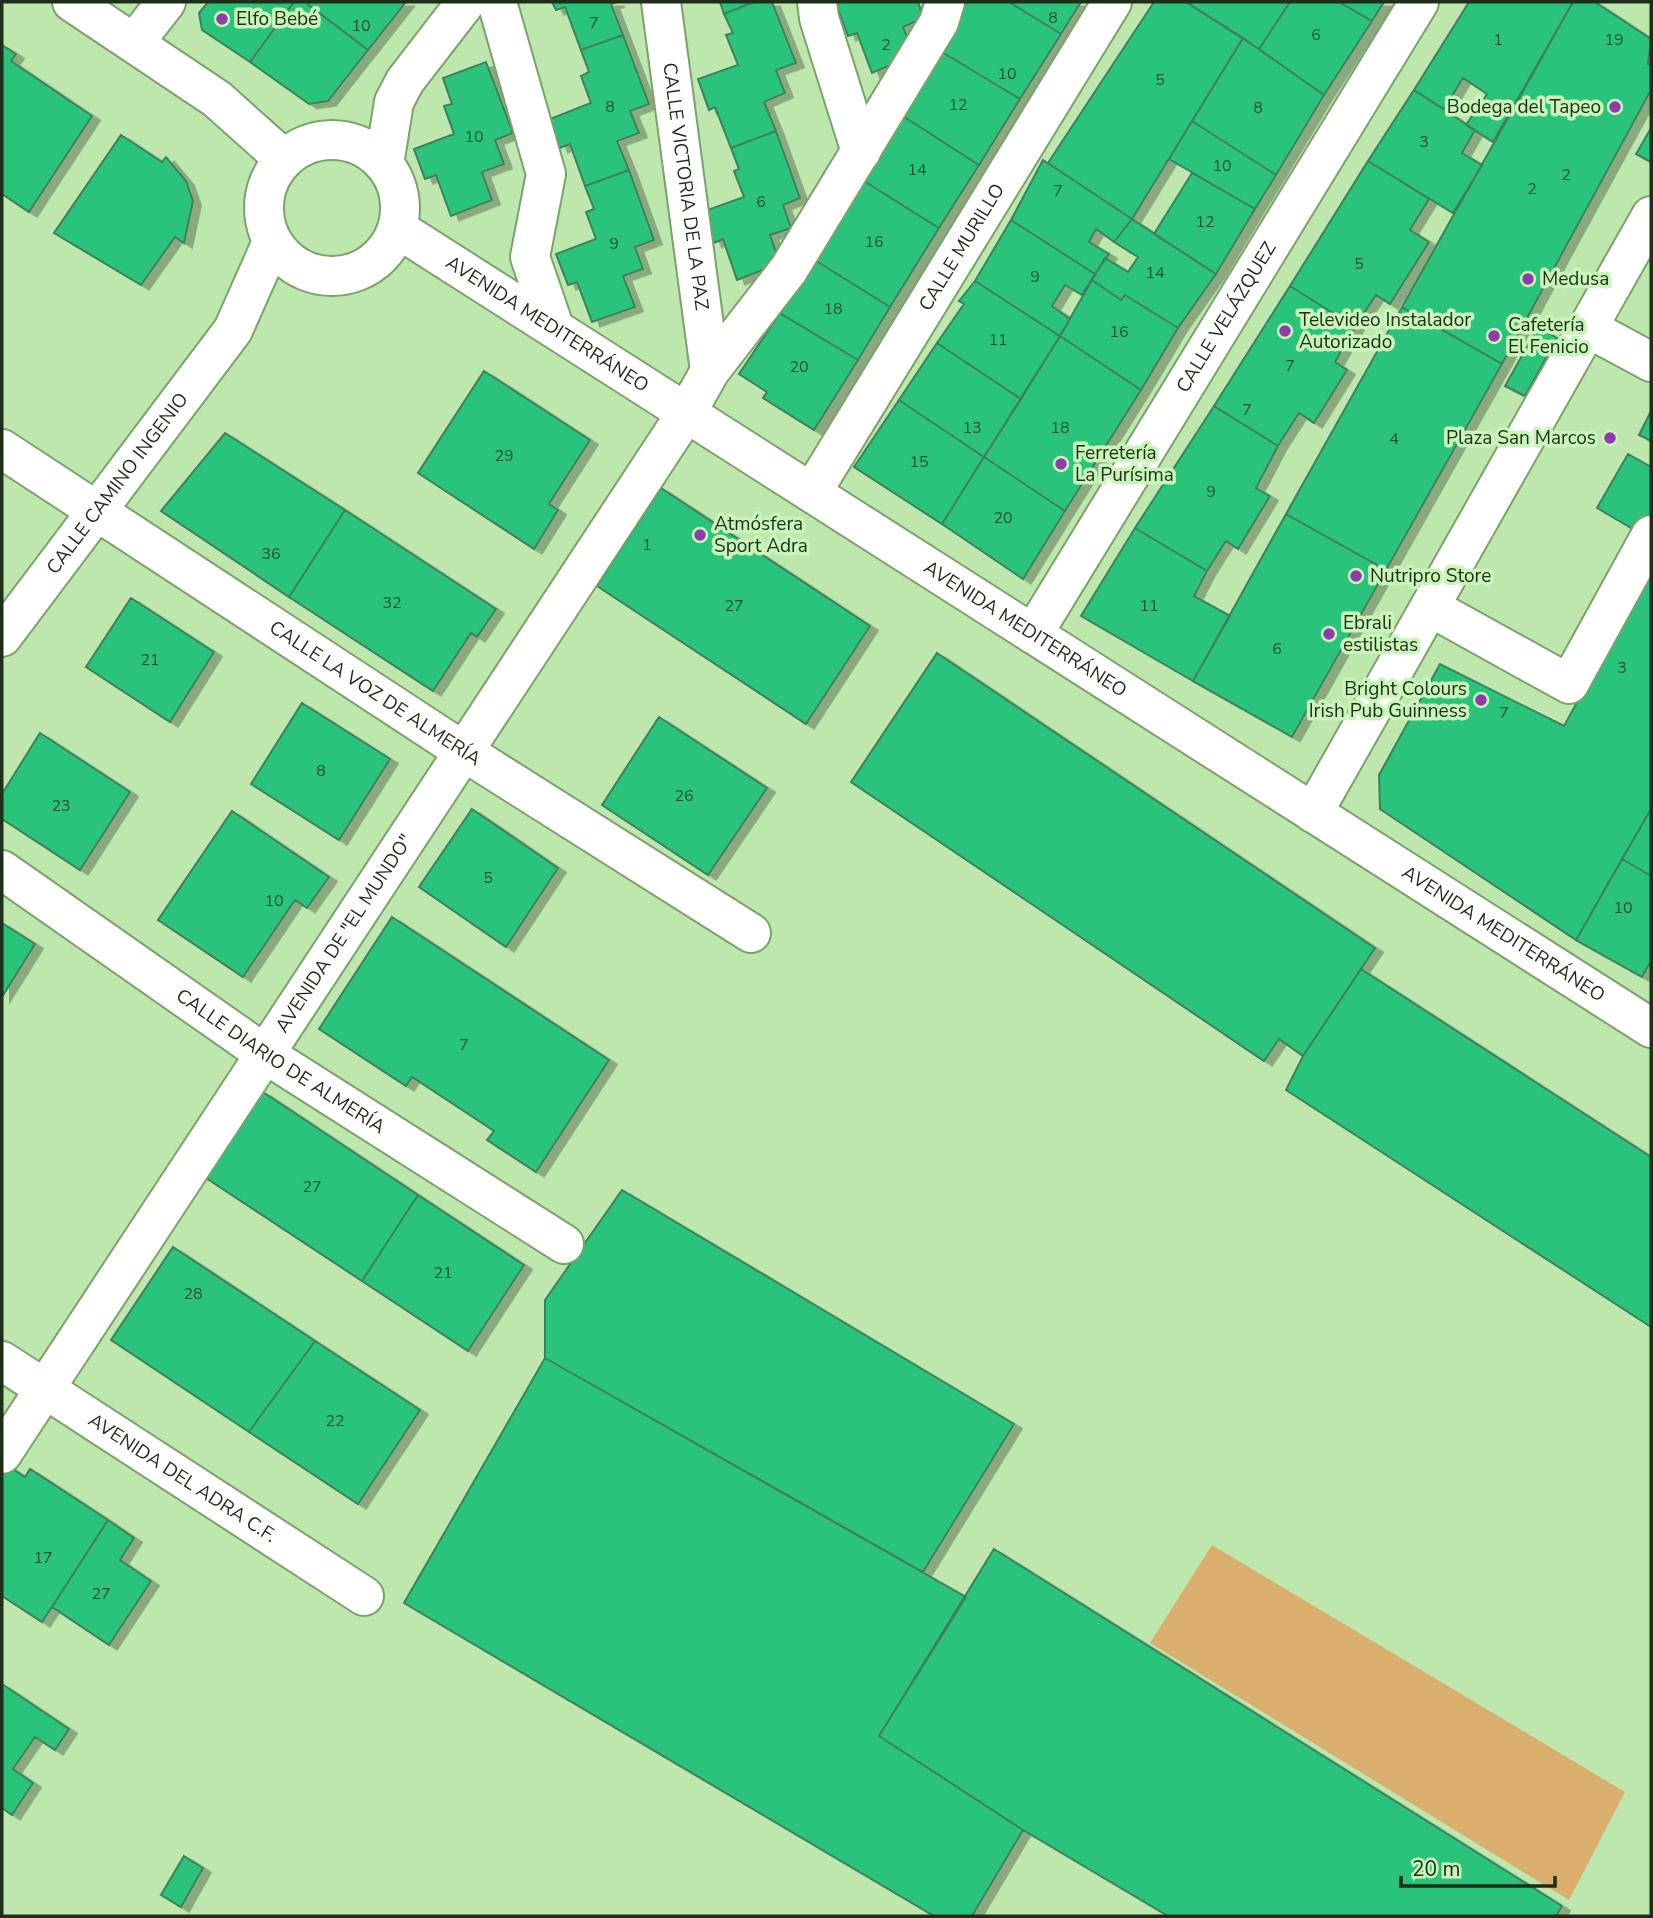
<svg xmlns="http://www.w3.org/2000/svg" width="1653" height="1918" font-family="'Nunito Sans',sans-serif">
<defs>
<filter id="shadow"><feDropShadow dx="8" dy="4.5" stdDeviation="0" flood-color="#0004"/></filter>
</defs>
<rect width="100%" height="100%" fill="#bde7ad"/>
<path fill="#daaf6d" d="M1212,1545l413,247 -56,108 -419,-257z"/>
<path fill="#2cc37c" stroke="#3e805b" stroke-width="2" filter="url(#shadow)" d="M208,2h86l-44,60 -48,-32 -3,-17z
M294,2h11l63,48 -40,51 -19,3 -59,-42z
M305,2h101l-38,48z
M552,2h65l-6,2 12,31 -42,15 -16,-43 -9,3z
M720,2h34l-30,12z
M754,2h18l24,61 -20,7 9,23 -21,9 12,29 -45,17 -16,-41 -6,3 -11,-31 40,-14 -12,-30 7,-2 -9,-19z
M841,2h77l5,16 -20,9 11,28 -42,18 -15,-40 -9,3 -12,-32z
M967,2h42l52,32 -41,65 -83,-50z
M1009,2h72l-20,32z
M1154,2h32l57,36 -111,181 -84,-56z
M1186,2h104l-31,47z
M1290,2h49l33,19 -48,74 -65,-46z
M1339,2h45l-12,19z
M1469,2h104l-80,140 -27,-17 21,-31 -24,-16 -19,31 -30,-19z
M1573,2h22l56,37 -3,25 3,1v25l-149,274 -100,-57z
M623,35l26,69 -19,7 9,22 -22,8 12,29 -44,16 -15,-42 -10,4 -10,-29 41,-16 -10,-27 8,-4 -8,-22z
M1243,38l81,57 -48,80 -84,-54z
M2,45l14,9 -5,7 81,55 -63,96 -27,-18z
M937,49l83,50 -41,66 -84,-54z
M486,62l27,71 -18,7 9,24 -22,8 10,28 -41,16 -15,-41 -11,4 -11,-30 40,-15 -10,-28 8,-2 -9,-26z
M1414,90l61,40 -13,23 20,12 -29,48 -85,-52z
M895,111l84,54 -40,63 -83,-52z
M1192,121l84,54 -21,34 -86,-50z
M1651,128v34l-15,-8z
M776,131l24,67 -17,7 8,23 -21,7 10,28 -43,17 -14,-41 -9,4 -12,-31 42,-15 -10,-26 5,-2 -8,-21z
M121,135l41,27 4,-5 20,24 7,20 -9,42 -9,-6 -34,48 -87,-52z
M1043,160l89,59 -18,23 -18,-13 -7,13 20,12 -14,20 -84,-54z
M1368,161l61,38 -19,31 19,12 -39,62 -14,-9 -21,32 -65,-41z
M629,170l25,70 -19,7 8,22 -20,7 12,31 -43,15 -15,-40 -9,3 -12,-31 40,-15 -10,-27 8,-3 -9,-23z
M1192,173l63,36 -39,65 -62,-40z
M856,176l83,52 -49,79 -80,-50z
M1132,219l84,55 -38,54 -53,-33 -4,5 -29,-20 13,-22 23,14 10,-15 -24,-15z
M1011,220l84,54 -13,21 -17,-10 -13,21 18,13 -10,17 -85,-55z
M810,257l80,50 -32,53 -82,-49z
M1092,280l29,20 4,-5 53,33 -37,62 -81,-54z
M975,281l85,55 -39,63 -84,-56 27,-39 -5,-3z
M1290,286l65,41 -20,35 12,8 -33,53 -15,-10 -21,33 -64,-40z
M1402,307l100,57 -116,206 -100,-56z
M780,313l78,47 -44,70 -51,-32 4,-6 -28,-18z
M1538,327l19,11 -32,58 -20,-10z
M1060,336l81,54 -76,121 -81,-54z
M937,343l84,56 -37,58 -85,-57z
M484,371l106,69 -41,64 9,6 -24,39 -116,-76z
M899,400l85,57 -42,67 -88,-57z
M1214,406l64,40 -22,42 14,8 -32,53 -12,-8 -19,30 -72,-43z
M1651,411v30l-12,-6z
M225,433l120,77 -56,87 -128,-86z
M1628,454l23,13v54l-8,14 -46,-27z
M984,457l81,54 -42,68 -81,-55z
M661,488l209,138 -64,98 -209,-138z
M345,510l151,99 -19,28 -6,-4 -38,58 -144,-94z
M1286,514l100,56 -94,167 -99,-56z
M1135,528l72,43 -13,25 36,20 -37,65 -112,-65z
M1651,568v241l-75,131 -196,-131 -1,-34 61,-111 124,62z
M131,598l83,54 -44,70 -84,-55z
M937,653l438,295 -72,108 -24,-17 -15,22 -413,-279z
M302,703l88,56 -51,81 -88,-56z
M659,717l108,71 -59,87 -106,-70z
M40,733l90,59 -50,78 -78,-51v-25z
M472,809l86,59 -52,79 -87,-60z
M1651,809v67l-29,-17z
M232,811l97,66 -22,31 -12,-8 -52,77 -85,-57z
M1622,859l29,17v85l-9,16 -66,-37z
M392,917l217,143 -73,112 -49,-32 7,-9 -82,-54 -6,9 -87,-57z
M2,923l33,21 -33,53z
M1361,969l290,188v170l-365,-237 17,-34z
M263,1092l155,103 -56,86 -156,-103z
M622,1190l392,234 -91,148 -378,-214v-58z
M418,1195l106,70 -56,86 -106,-70z
M173,1247l142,94 -66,91 -138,-92z
M315,1341l105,69 -62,94 -109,-72z
M545,1358l421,239 -87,139 144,94 -51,86h-38l-530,-313z
M5,1464l20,13 5,-8 78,51 -66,102 -40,-26v-128z
M108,1520l26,18 -14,22 31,21 -42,64 -57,-38z
M994,1549l568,357 -6,10h-388l-145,-86 -144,-94z
M2,1684l67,45 -14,21 -20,-13 -22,32 20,14 -21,32 -10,-7z
M184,1856l19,12 -22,39 -20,-12z"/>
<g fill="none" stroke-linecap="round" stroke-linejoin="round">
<g stroke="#7ba26b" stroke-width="42">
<g id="minor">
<path d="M72,2l145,97 67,60"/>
<path d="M497,2l49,172 -16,83 24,70"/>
<path id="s1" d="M661,2l49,369"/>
<path d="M817,2l2,16 42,134"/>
<path d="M134,43l32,-41"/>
<circle cx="332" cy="208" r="68"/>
<path d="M384,164l10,-62 11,-21 61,-79"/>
<path id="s2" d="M398,229l1253,799"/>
<path d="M1588,328l63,34"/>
<path id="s3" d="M2,449l461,302 288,182"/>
<path id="s4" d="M812,492l300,-490"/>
<path d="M1430,607l139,77 82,-149"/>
<path id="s5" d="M1033,634l386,-632"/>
<path id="s6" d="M2,637l231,-307 39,-88"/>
<path d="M1313,813l338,-597"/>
<path id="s7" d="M2,870l263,184 299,190"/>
<path id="s8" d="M2,1361l362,235"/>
<path id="s9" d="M2,1454l685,-1042 23,-41 79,-102 150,-247 6,-20"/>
</g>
</g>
<use href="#minor" stroke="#fff" stroke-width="38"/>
</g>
<g fill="#8f3caa" stroke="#caf5ba" stroke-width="2.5">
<circle cx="222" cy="19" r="7"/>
<circle cx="1615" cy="107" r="7"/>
<circle cx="1528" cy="279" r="7"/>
<circle cx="1285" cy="331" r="7"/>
<circle cx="1494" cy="336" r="7"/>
<circle cx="1610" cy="438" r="7"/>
<circle cx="1061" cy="464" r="7"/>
<circle cx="700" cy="535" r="7"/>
<circle cx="1356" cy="576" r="7"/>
<circle cx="1329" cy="634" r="7"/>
<circle cx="1481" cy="700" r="7"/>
</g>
<g text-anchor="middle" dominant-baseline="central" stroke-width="7" stroke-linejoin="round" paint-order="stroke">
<g font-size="16" fill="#225331">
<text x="1053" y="18">8</text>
<text x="594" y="23">7</text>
<text x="361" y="26">10</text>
<text x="1316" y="35">6</text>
<text x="1498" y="40">1</text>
<text x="1614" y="40">19</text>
<text x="886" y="45">2</text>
<text x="1007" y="74">10</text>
<text x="1160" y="80">5</text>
<text x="958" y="105">12</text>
<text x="610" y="107">8</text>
<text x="1258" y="108">8</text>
<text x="474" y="137">10</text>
<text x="1424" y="142">3</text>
<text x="1222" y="166">10</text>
<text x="917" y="170">14</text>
<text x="1566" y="175">2</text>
<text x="1532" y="189">2</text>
<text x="1058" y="191">7</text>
<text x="761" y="202">6</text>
<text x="1205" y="222">12</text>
<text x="874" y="242">16</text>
<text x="614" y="244">9</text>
<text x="1359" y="264">5</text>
<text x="1155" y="273">14</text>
<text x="1035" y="277">9</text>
<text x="833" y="309">18</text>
<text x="1119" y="332">16</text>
<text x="998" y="340">11</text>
<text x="1290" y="366">7</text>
<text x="799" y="367">20</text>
<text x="1247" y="410">7</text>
<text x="972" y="428">13</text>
<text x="1060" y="428">18</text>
<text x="1394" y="439">4</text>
<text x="504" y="456">29</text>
<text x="919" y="462">15</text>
<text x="1211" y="492">9</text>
<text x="1003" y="518">20</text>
<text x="647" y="545">1</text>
<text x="271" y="554">36</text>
<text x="392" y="603">32</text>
<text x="734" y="606">27</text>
<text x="1149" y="606">11</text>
<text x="1277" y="649">6</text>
<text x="150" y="660">21</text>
<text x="1622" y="668">3</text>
<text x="1504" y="713">7</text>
<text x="321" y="771">8</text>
<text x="684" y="796">26</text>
<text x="61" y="806">23</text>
<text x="488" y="878">5</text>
<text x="274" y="901">10</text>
<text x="1623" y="908">10</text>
<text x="464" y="1045">7</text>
<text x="312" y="1187">27</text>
<text x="443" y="1273">21</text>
<text x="193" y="1294">28</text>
<text x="335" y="1421">22</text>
<text x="43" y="1558">17</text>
<text x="101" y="1594">27</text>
</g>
<g font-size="19" fill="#1e2e18" stroke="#caf5ba" text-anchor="start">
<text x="236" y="19">Elfo Bebé</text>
<text x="1601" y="107" text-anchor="end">Bodega del Tapeo</text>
<text x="1542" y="279">Medusa</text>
<text x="1299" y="320">Televideo Instalador<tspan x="1299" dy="22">Autorizado</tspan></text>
<text x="1508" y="325">Cafetería<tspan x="1508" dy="22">El Fenicio</tspan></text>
<text x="1596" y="438" text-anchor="end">Plaza San Marcos</text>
<text x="1075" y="453">Ferretería<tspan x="1075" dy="22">La Purísima</tspan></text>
<text x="714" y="524">Atmósfera<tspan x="714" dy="22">Sport Adra</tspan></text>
<text x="1370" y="576">Nutripro Store</text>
<text x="1343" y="623">Ebrali<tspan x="1343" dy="22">estilistas</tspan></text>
<text x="1467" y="689" text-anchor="end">Bright Colours<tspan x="1467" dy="22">Irish Pub Guinness</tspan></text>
</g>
<g font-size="19" fill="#1e2e18" stroke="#caf5ba">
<text stroke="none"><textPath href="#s1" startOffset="186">CALLE VICTORIA DE LA PAZ</textPath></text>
<text stroke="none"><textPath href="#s4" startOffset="287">CALLE MURILLO</textPath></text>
<text stroke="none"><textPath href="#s5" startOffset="371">CALLE VELÁZQUEZ</textPath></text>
<text stroke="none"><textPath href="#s2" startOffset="177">AVENIDA MEDITERRÁNEO</textPath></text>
<text stroke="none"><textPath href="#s6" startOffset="192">CALLE CAMINO INGENIO</textPath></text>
<text stroke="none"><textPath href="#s2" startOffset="744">AVENIDA MEDITERRÁNEO</textPath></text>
<text stroke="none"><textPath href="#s3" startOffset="446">CALLE LA VOZ DE ALMERÍA</textPath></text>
<text stroke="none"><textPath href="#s9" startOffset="623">AVENIDA DE "EL MUNDO"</textPath></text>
<text stroke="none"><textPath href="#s2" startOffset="1311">AVENIDA MEDITERRÁNEO</textPath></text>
<text stroke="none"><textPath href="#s7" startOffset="338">CALLE DIARIO DE ALMERÍA</textPath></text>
<text stroke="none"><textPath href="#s8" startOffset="215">AVENIDA DEL ADRA C.F.</textPath></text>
</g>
</g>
<rect width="1653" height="1918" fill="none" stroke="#1e2e18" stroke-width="7"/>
<path d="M1401 1876v10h154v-10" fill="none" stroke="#1e2e18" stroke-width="3.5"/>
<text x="1412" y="1876" font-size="21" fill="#1e2e18" stroke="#caf5ba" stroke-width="5" paint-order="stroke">20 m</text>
</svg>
